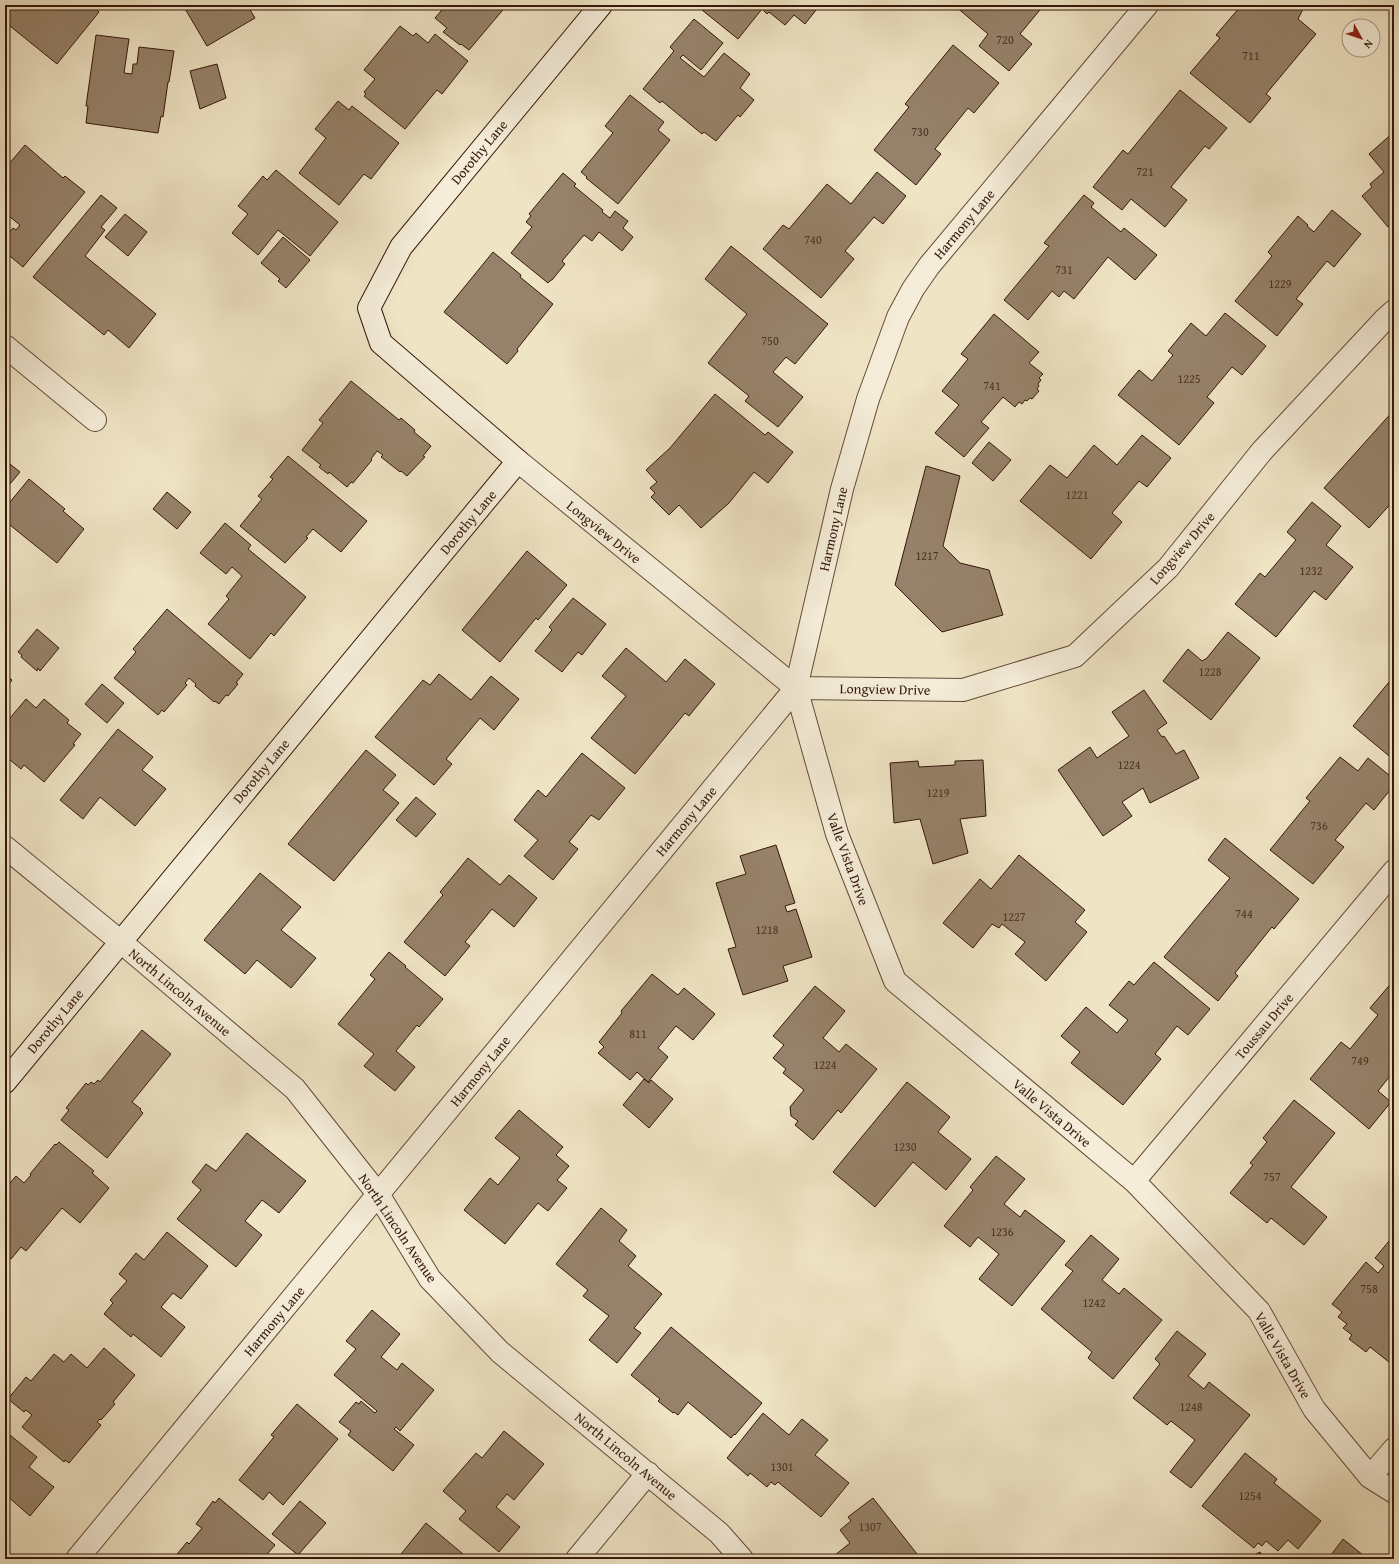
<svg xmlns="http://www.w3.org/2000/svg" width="1399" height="1564" font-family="'Gentium Book Plus',serif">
<rect width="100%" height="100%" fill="#efe4c4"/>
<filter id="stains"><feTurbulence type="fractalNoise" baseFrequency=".005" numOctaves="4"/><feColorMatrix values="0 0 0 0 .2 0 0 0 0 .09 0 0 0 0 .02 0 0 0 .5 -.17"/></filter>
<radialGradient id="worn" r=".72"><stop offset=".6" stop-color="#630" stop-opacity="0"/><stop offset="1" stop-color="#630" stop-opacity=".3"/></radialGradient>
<path fill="#96826a" stroke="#351709" d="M5,5h43l-2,1 4,3 4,-4h37l8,7 -42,52 -52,-42z
M188,5h59l8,13 -48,28 -23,-39z
M446,5h61l-38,45 -8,-6 -1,1 -17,-13 4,-4 -12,-10z
M705,5h115l-15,19 -11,-9 -9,10 -16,-13 -2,2 -5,-5 -24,30 -36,-29z
M956,5h88l-24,29 12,10 -23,27 -30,-25 9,-12 -33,-28z
M1246,5h8l6,5 3,-5h42l-7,14 18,15 -50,60 5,4 -21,25 -60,-50 30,-35 -4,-3 24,-28 3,2z
M694,19l29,24 -22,27 -18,-15 -3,3 24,19 20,-24 26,21 -10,14 14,12 -14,17 -2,-2 -22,26 -12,-9 -2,2 -40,-33 -2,2 -17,-14 31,-38 -4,-4z
M400,26l13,10 3,-3 12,10 7,-9 33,27 -26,33 -5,-4 -32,39 -41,-33 2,-2 -2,-2 11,-13 -11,-9z
M96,35l33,4 -5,34 8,1 1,-10h4l2,-17 35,4 -5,31h-1l-5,35 -2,-1 -3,17 -72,-10 2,-17h-2z
M953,45l46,38 -25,30 -6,-5 -33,41 6,5 -25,31 -42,-35 35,-43 -4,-3z
M217,64l9,34 -26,11 -10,-38z
M1180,90l47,38 -18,21 -4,-3 -34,41 16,13 -22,27 -34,-28 -9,11 -29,-23 30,-37 5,4z
M630,95l34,27 -6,8 12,10 -52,64 -32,-26 1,-1 -6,-5 32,-39 -8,-7z
M338,101l11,9 3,-4 47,37 -28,36 -7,-5 -25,31 -40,-32 27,-35 -11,-9z
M1394,132v90l-6,5 -26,-31 10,-9 -2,-3 14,-12 -15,-18z
M25,145l38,33 2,-2 20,16 -62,75 -18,-15v-15l8,-9 3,2 4,-5 -15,-12v-40l5,-6 -2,-2z
M276,170l62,52 -28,34 -32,-26 -20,25 -26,-22 16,-19 -10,-8 25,-30 4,4z
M877,172l29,24 -23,28 -9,-7 -29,34 9,8 -33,39 -58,-49 20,-24 6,4 38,-45 24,20z
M563,173l13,11 -2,2 29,24 -1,2 8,6 5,-7 13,10 -5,7 10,9 -11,14 -23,-19 -7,9 -8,-6 -22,26 3,3 -13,16h-1l-3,3 -37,-30 21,-26 -6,-5 5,-6 -2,-2z
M101,195l16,13 -16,19 4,3 -20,26 71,58 -27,34 -21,-18 -4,5 -71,-58z
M1084,195l10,8 -3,4 30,25 3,-4 33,27 -22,25 -27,-23 -34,42 -10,-8 -5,6 -7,-6 -24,29 -24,-20 45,-54 -5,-3z
M1332,210l29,24 -27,33 -7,-6 -31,38 7,5 -26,32 -42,-35 37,-45 -4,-4 30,-36 10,9 -1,1 7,6z
M125,214l22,18 -19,24 -23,-19z
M283,237l27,23 -24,28 -8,-7 2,-2 -19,-16z
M731,246l97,78 -33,40 -9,-7 -13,15 30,25 -25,30 -33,-26 4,-5 -41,-33 39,-49 -42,-35z
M493,252l28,23 -1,2 33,27 -36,45 1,2 -11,13 -63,-52z
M1225,313l41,33 -24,29 -10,-8 -25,30 7,6 -35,42 -61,-50 21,-25 13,11 21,-26 -5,-4 23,-28 15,13z
M994,314l45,38 -10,11 14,11 -4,4 2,2 -3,4 1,2 -2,3 2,2 -7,8 -2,-1 -3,3 -2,-1 -3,4 -3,-2 -4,5 -12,-10 -22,25 8,6 -25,29 -29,-24 24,-28 -17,-14 26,-32 -7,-5z
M351,381l48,39 2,-2 14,12 -1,2 17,14 -8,10 2,1 -18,19 -6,-5 -1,1 -19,-15 2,-2 -6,-4 -6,8 1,1 -19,23 -2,-1 -4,5 -18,-15 -1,2 -9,-7 2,-2 -19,-15 21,-27 -4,-3z
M715,394l50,41 3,-3 25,20 -25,31 -14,-11 -25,31 -28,25 -22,-23 -10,10 -18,-18 4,-4 -5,-5 7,-6 -11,-12 24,-22z
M1394,410v90l-25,28 -45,-40z
M1142,435l29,23 -24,29 -8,-6 -27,32 10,9 -31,37 -71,-58 30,-36 17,13 27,-33 23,20z
M989,442l22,18 -18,21 -21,-18z
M288,456l79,65 -26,31 -28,-23 -7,8 2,1 -23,25 -45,-37 22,-27 -4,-3 15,-17 -3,-2z
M5,460l15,12 -15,18z
M926,466l34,10 -17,70 17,17 29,7 14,45 -61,17 -47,-47z
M29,479l36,30 -2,2 21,18 -27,34 -52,-42v-13z
M167,492l24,20 -14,17 -24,-20z
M1312,502l29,24 -15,19 27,22 -27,33 -12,-9 -38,46 -41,-33 25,-31 5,4 31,-37 -9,-8z
M225,523l26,22 -3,4 58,48 -32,39 -3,-3 -21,26 -42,-35 21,-25 -3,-3 16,-20 -10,-9 -6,7 -26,-21z
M527,551l40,34 -29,35 -2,-2 -36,44 -38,-32z
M573,598l33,26 -24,31 -4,-3 -16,20 -27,-21 17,-21 -3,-3z
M167,609l76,65 -7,9 2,1 -10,12 -2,-1 -7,9 -4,-3 -1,1 -19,-16 1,-2 -7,-6 -4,5 2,2 -23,27 -2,-2 -4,5 -44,-37 22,-26 -3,-3z
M37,629l22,19 -19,23 -2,-3 -1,3 -16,-14 1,-2 -4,-3z
M1228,632l32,26 -49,62 -48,-39 25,-32 14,12 5,-3z
M626,648l40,34 19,-23 30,25 -26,32 -4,-3 -50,61 -44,-36 35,-42 -24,-20z
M439,674l32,26 20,-24 28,23 -25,31 -14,-12 -34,41 6,5 -18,21 -59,-48 48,-57 7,5z
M5,675l7,5 -3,4 1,1 -5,6z
M1394,676v84l-41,-34z
M102,684l22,19 -17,20 -22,-19z
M1144,690l23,33 -10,7 5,7 2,-1 12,18 8,-4 15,28 -49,25 -7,-15 -21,14 10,14 -29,20 -45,-66 32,-23 7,11 32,-22 -17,-24z
M26,699l10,9 8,-9 25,21 -2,3 14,11 -8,10 2,1 -31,37 -20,-17 -3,4 -16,-13v-32z
M118,729l35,28 -11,13 24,19 -31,37 -35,-29 -17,22 -23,-19z
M366,750l30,25 -13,15 16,13 -65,78 -46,-37z
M582,753l43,35 -26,32 -8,-5 -22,27 9,7 -25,31 -29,-24 14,-16 -24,-20 24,-30 8,7z
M1340,757l18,14 10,-13 26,21v6l-20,25 -8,-7 -31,37 9,7 -31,37 -43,-34 40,-49 -4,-3z
M983,760l3,56 -26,3 8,34 -35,11 -13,-45 -26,4 -4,-60 28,-2 1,6 36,-2v-4z
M416,797l20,17 -20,23 -20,-17z
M1225,838l74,61 -25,30 -2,-2 -37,46 3,3 -20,25 -54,-44 66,-79 -22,-18z
M776,845l19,58 -10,3 2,6 9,-3 16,48 -29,9 5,15 -45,14 -15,-46 8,-2 -20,-64 30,-9 -6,-18z
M1019,855l66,55 -10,12 12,10 -41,49 -31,-27 10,-12 -23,-18 -3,4 -7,-4 -19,24 -30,-25 37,-44 11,10z
M468,858l32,27 9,-10 28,23 -23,29 -22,-18 -27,33 5,4 -25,30 -41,-34 39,-47 -3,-3z
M260,873l41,34 -20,23 35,28 -25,30 -34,-28 -12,14 -41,-34z
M389,952l17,14 -1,1 38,32 -24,28 -2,-2 -21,26 19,16 -20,24 -31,-25 10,-12 -36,-30 37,-45 -5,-4z
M1154,962l56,47 -22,26 -11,-9 -22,28 6,5 -38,46 -52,-42 9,-11 -19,-16 25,-29 31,26 11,-13 -19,-15 20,-24 5,4z
M652,974l26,21 6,-7 31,26 -22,26 -17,-14 -18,22 10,9 -20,25 -11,-10 -7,8 -32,-27 6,-6 -5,-5 23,-29 -1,-2z
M1394,980v91l-16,20 13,11 -22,27 -59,-50 31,-37 9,7 28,-34 -8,-7z
M815,986l30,25 -22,27 16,14 7,-8 31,25 -36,44 -3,-3 -25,30 -18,-15 3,-4 -7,-5 -1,-9 14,-17 -21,-17 3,-4 -13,-11 11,-13 -11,-9z
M142,1030l29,24 -39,48 9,7 -1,1 3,3 -36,45 -46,-38 8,-10 -3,-2 20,-25 2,2 3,-3 3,2 4,-4 2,2z
M644,1079l5,4 2,-3 22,19 -24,29 -26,-23z
M907,1082l43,35 -12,15 33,27 -25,31 -33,-28 -38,45 -42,-35z
M1294,1100l41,33 -44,54 36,30 -23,28 -33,-27 -4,5 -37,-30 23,-28 -3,-2 17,-21 -4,-4z
M519,1110l44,37 -7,8 13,11 -12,14 10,8 -19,23 -10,-8 -33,41 -41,-34 26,-32 8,7 22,-27 -25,-20z
M247,1133l59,48 -27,32 -17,-13 -17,21 17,14 -26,32 -59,-48 24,-29 -9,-8 14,-18 10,7z
M59,1142l35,29 -2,2 17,15 -29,35 -18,-15 -36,43 -5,-4 -10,12 -6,-5v-65l11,-13 8,7 7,-8 -1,-1 25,-30 1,1z
M996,1156l29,23 -21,25 16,13 5,-7 40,31 -53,65 -33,-27 20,-25 -21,-17 -8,10 -26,-21 29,-36 -3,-3z
M601,1208l26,22 -8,11 17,15 -8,10 34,28 -28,34 7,5 -24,30 -28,-23 20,-24 -26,-20 5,-6 -32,-26z
M167,1232l41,34 -27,33 -8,-6 -12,14 24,20 -24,30 -28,-23 -2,3 -27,-23 9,-11 -3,-3 17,-19 -8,-7 17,-21 8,7z
M1091,1235l28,24 -17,21 17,14 5,-6 38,32 -49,59 -25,-21 4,-6 -51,-43 32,-38 -8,-6z
M1394,1235v131l-24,-19 -4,5 -17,-13 3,-4 -9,-7 4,-4 -9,-7 4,-5 -10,-8 34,-42 12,11 6,-7 -9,-8z
M372,1310l28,24 -19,23 16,13 5,-7 32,27 -34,41 -4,-4 -2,2 20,16 -21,26 -45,-36 3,-4 -12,-9 17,-20 3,2 2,-3 14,12 2,-2 -43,-36 22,-26 -10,-8z
M671,1327l91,76 -27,32 -1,-1 -3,4 -43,-36 -10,13 -4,-3 -1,1 -15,-12 2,-2 -29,-24z
M1177,1331l29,23 -18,22 16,13 5,-7 41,33 -59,73 -21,-16 25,-32 -24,-19 -4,4 -34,-27 27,-34 -5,-5z
M104,1348l31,27 -22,27 2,2 -14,16 -1,-1 -3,3 4,3 -32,38 -4,-3 -1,2 -42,-35 10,-12 -6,-5 -2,2 -16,-13 18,-22 5,4 23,-27 10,8 7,-8 16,14z
M297,1404l41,35 -55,66 -14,-13 -6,8 -24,-20 35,-43 -3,-2z
M763,1413l26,22 13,-16 26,21 -13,15 34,28 -28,34 -43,-35 -3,3 -4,-3 -4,5 -17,-14 -2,3 -21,-18z
M5,1431l32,26 -8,10 25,20 -24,29 -24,-21 -1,1z
M504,1431l40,33 -30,36 -7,-6 -11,13 24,20 -21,25 -40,-33 7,-8 -23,-20 33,-38 6,5z
M1245,1453l32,26 -3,4 47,38 -23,28 -10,-9 -10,11 -12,-10 -4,5 -4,-3 -4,5 -52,-42z
M219,1498l56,47 -12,14h-90l14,-17 2,2 13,-16 -6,-4 17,-23 2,2z
M873,1498l48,61h-91l20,-16 -10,-13 11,-9 -3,-4z
M300,1501l26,22 -28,32 -26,-21z
M426,1523l43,36h-72z
M1343,1539l25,20h-40z
M1260,1552l4,7h-18z"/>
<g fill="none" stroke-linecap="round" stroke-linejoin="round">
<g stroke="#644a38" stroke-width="24">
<path id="street" d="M5,346l90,74
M518,461l278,227 167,2 112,-34 93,-88 94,-117 123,-132 9,-8
M796,688l41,146 58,147 239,200 125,130 55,98 56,68 24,15
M5,847l116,95 174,147 83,105 52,85 70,73 219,181 23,26
M1134,1181l260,-310
M1370,1477l24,-28
M77,1559l719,-871 46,-199 26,-90 30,-82 15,-28 16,-23 218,-261
M577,1559l71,-86"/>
</g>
<g stroke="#351709" stroke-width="24">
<path id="secondary" d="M5,1082l513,-621 -137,-118 -12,-35 32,-61 200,-242"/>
</g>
<use href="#street" stroke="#f5edd9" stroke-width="22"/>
<use href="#secondary" stroke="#f5edd9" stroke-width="22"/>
</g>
<g text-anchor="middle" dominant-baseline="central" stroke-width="3" stroke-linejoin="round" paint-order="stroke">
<g font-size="12" fill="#4d3221">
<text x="1005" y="39">720</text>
<text x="1251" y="55">711</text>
<text x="920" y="131">730</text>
<text x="1145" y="171">721</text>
<text x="813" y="239">740</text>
<text x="1064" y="269">731</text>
<text x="1280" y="283">1229</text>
<text x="770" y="340">750</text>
<text x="1189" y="378">1225</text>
<text x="992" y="385">741</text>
<text x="1077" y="494">1221</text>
<text x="927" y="555">1217</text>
<text x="1311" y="570">1232</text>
<text x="1210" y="671">1228</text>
<text x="1129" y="764">1224</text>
<text x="938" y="792">1219</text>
<text x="1319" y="825">736</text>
<text x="1244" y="913">744</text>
<text x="1014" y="916">1227</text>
<text x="767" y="929">1218</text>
<text x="638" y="1033">811</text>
<text x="1360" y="1060">749</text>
<text x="825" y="1064">1224</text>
<text x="905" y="1146">1230</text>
<text x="1272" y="1176">757</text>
<text x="1002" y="1231">1236</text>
<text x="1369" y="1288">758</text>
<text x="1094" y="1302">1242</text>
<text x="1191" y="1406">1248</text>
<text x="782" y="1466">1301</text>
<text x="1250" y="1495">1254</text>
<text x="870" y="1526">1307</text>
</g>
<g font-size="14" fill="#351709" stroke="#f5edd9">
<text transform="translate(479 152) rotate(-50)">Dorothy Lane</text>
<text transform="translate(964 224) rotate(-50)">Harmony Lane</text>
<text transform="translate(468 522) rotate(-50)">Dorothy Lane</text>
<text transform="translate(833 529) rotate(-77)">Harmony Lane</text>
<text transform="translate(604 532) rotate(39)">Longview Drive</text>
<text transform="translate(1182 548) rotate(-49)">Longview Drive</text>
<text transform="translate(885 689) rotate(1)">Longview Drive</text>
<text transform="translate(261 771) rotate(-50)">Dorothy Lane</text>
<text transform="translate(686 821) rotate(-50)">Harmony Lane</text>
<text transform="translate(848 859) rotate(70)">Valle Vista Drive</text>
<text transform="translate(180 992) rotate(40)">North Lincoln Avenue</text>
<text transform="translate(55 1021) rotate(-50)">Dorothy Lane</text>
<text transform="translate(1264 1026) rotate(-50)">Toussau Drive</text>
<text transform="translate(480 1071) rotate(-51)">Harmony Lane</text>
<text transform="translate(1052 1113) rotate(40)">Valle Vista Drive</text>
<text transform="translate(398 1228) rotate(56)">North Lincoln Avenue</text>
<text transform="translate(274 1321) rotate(-50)">Harmony Lane</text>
<text transform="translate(1283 1355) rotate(60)">Valle Vista Drive</text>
<text transform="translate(626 1456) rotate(40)">North Lincoln Avenue</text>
</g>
</g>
<rect width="1399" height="1564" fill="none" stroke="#efe4c4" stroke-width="20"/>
<rect x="6" y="6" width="1387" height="1552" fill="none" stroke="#351709" stroke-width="2"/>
<rect x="10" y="10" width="1379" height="1544" fill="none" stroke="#351709"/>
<g transform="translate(1361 38) rotate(130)"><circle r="19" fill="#f5edd9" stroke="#a89786"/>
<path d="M0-3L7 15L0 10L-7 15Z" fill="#8f2418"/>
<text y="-6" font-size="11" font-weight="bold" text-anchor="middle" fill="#351709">N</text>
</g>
<rect width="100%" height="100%" filter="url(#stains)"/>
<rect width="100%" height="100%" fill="url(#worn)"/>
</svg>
